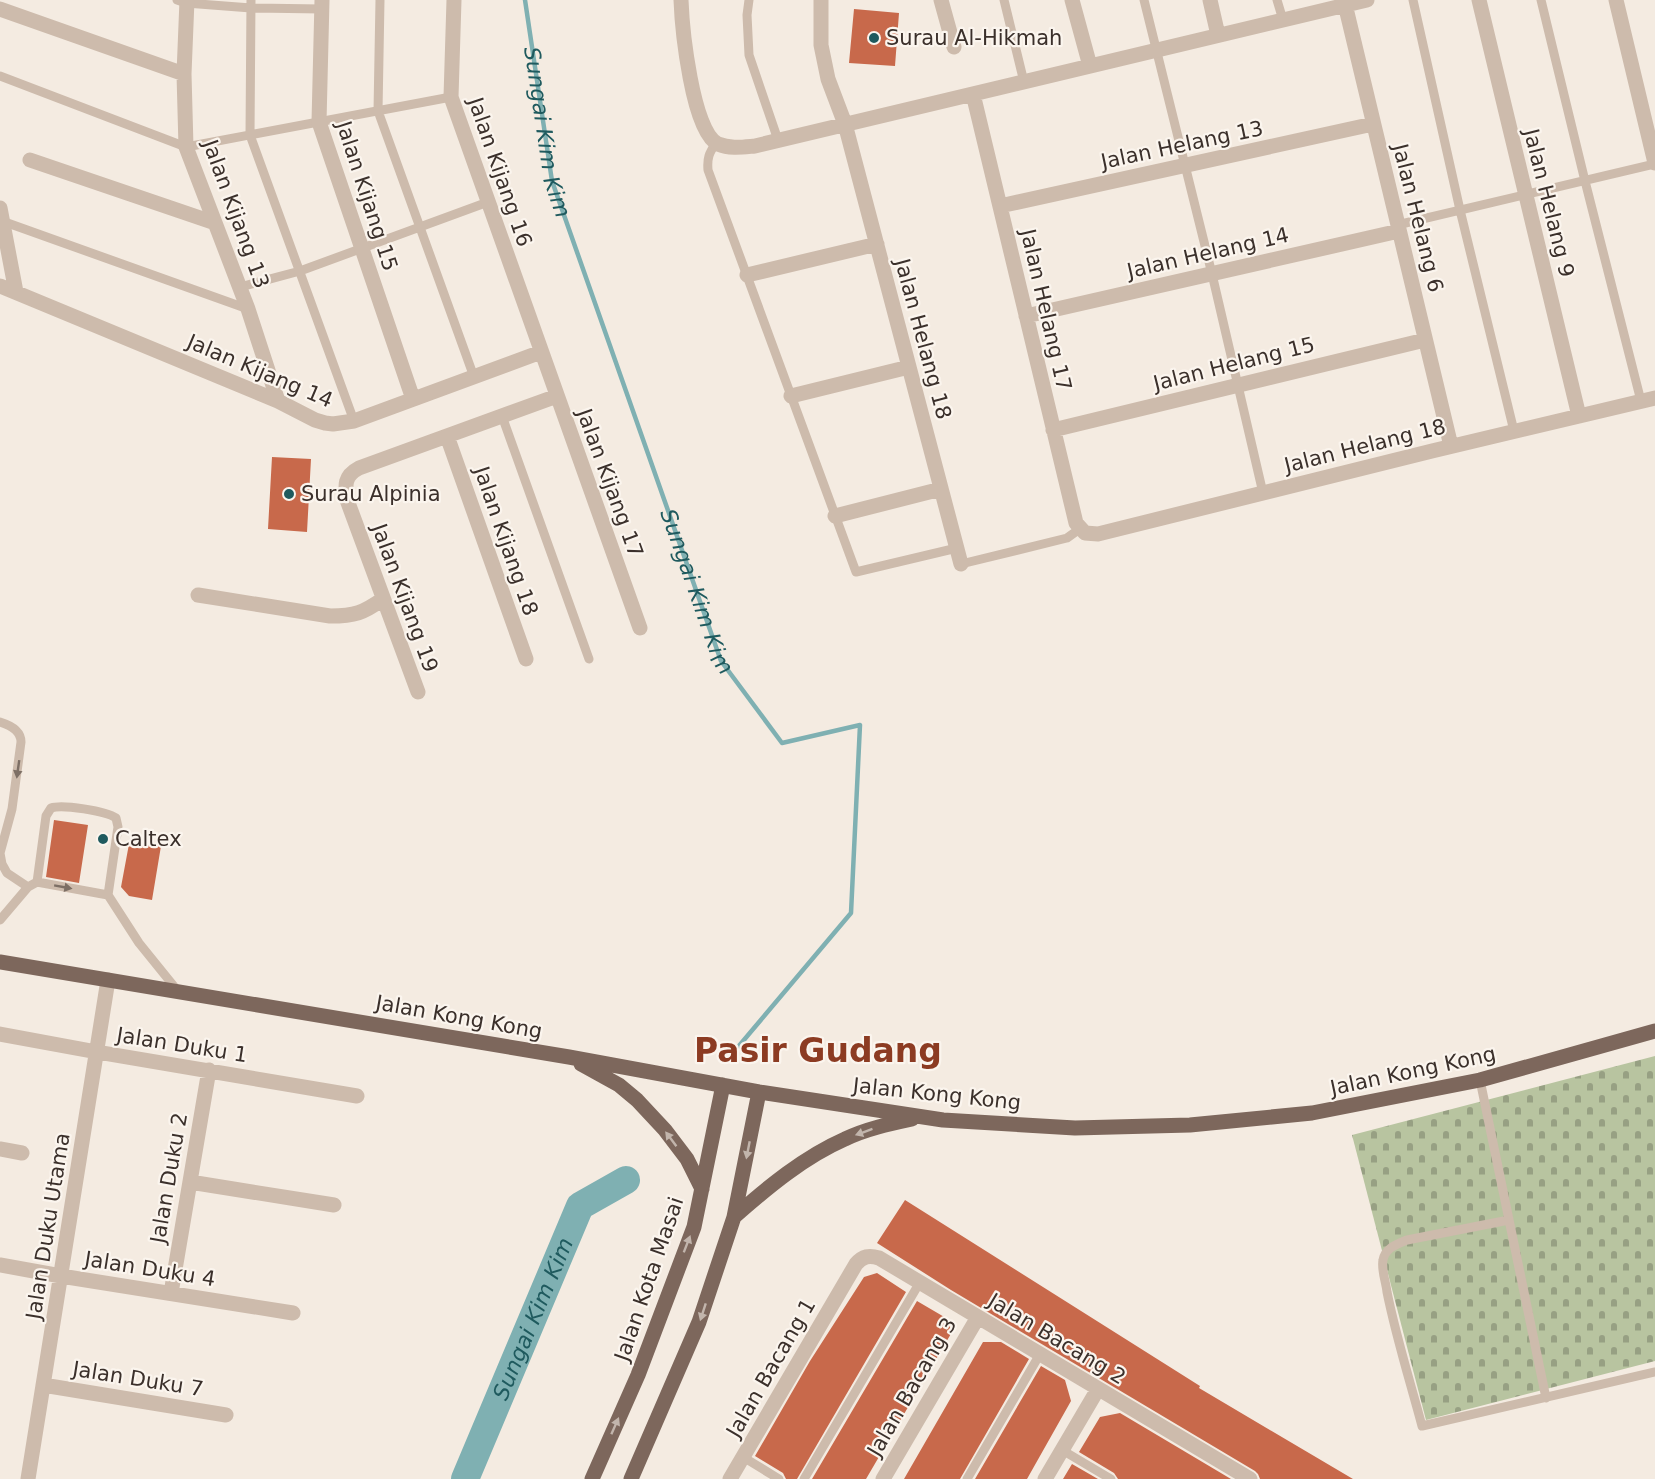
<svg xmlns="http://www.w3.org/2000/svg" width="1655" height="1479" font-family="'DejaVu Sans',sans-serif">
<defs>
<pattern id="cemetery-stones" width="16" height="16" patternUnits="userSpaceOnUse" patternTransform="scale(1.5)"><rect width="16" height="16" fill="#b8c4a0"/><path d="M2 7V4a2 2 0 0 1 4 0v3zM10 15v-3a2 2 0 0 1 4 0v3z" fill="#97a083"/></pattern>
</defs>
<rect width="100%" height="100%" fill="#f4ebe1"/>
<path fill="url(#cemetery-stones)" d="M1655,1056v305l-229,59 -74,-285z"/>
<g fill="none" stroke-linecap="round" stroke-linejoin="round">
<path stroke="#7fb0b2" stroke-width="4.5" id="s1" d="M525,0l27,181 169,480 61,82 78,-18 -9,188 -113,134"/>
<path stroke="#7fb0b2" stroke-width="28" id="s2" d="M465,1479l115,-273 46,-26"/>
</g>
<path fill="#c8694b" d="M854,9l45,4 -4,53 -46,-3z
M272,457l39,2 -4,73 -39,-3z
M54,820l34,5 -9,58 -33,-6z
M129,844l32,2 -9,54 -23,-4 -8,-9z
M905,1200l295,186 -1,2 154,91h-93l-2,-5 -3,-3 -304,-181 -74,-47z
M877,1273l29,19 -109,187h-11l-3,-6 -28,-17 55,-95 54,-84z
M917,1301l29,17 6,14 -86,147h-54z
M983,1342h18l28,17 -69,120h-56z
M1041,1366l24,14 6,21 -44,78h-52z
M1120,1413l111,66h-113l-4,-6 -35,-21 21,-35z
M1072,1464l26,15h-35z"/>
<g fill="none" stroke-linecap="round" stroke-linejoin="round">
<path stroke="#cdbbac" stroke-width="9" d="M177,0l9,3 65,5 71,1
M251,0l-1,135 104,286
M380,0l-2,111 96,266
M749,0l-2,15 2,40 29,85
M1004,0l20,82
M1144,0l68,274 51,219
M1277,0l6,20
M1413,0l47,210 54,221
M1541,0l44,181 56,220
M0,76l186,71 265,-50
M716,143c-7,10 -9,15 -8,27l148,402 101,-24
M2,221l246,88
M1397,225l258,-61
M240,287l60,-16 188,-69
M502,416l87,243
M961,564l106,-26 14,-10
M0,722c10,3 21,9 21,20l-9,67 -12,44 2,11 5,9 21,14
M37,882l9,-66 5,-8c11,-4 55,3 65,10l2,9 -10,68
M0,920l28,-33 9,-5 71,13 31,48 38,47
M1480,1080l66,318
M1509,1220l-102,20c-10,4 -22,8 -24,20 -2,10 3,22 4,32 9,45 23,89 35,134l233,-54
M1062,1450l49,29
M743,1457l36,22
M804,1479l116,-197
M967,1479l73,-125"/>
<path stroke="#cdbbac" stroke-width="15" d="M187,0l-3,74 2,73 62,162 30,92
M322,0l-3,122 94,277
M454,0l-3,97 189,531
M681,0c1,27 11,132 37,144 12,5 25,3 37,2l612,-146
M821,0v45l7,34 17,45 116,440
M941,0l13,47
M1072,0l18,66
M1210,0l8,35
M1344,0l107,446
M1479,0l100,416
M1616,0l39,163
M0,9l184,65
M973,94l103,429 9,10 13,1 334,-83 223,-53
M30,160l185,63
M1000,206l373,-82
M0,208l16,84
M747,275l130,-31
M0,286l278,115 37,19 10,3 8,1 21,-3 187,-69
M1026,316l373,-85
M791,396l118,-29
M1053,430l372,-90
M447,436l79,223
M835,516l106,-27
M198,595l132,21c25,0 33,-3 53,-17
M418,692l-71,-192c-2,-15 -3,-24 12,-32l198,-72
M0,1034l97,18 260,44
M0,1149l22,4
M190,1182l144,23
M0,1265l61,11 232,37
M171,1293l38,-223
M43,1385l183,30
M28,1479l80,-499
M730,1479l126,-215c7,-8 13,-9 23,-6l371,221
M883,1479l95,-162
M1045,1479l53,-90"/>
<path stroke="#7d675c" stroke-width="15" d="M0,962l569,95 190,35 184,28 132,8 115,-3 122,-12 168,-33 175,-49
M581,1064l38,21 18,15 28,30 22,29 15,30
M734,1217c34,-30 70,-60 111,-78 21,-10 44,-15 67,-20
M592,1479l46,-104 56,-148 29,-142
M631,1479l68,-157 35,-105 25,-125"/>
</g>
<defs><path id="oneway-solid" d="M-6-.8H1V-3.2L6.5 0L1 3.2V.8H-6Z" transform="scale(1.5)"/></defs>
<g fill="#7d6f65">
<use href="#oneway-solid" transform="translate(18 769) rotate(98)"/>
<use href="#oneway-solid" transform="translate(63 887) rotate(10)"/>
</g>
<g fill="#c2b5ac">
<use href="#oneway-solid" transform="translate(864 1132) rotate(160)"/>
<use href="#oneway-solid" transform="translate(671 1139) rotate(-127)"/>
<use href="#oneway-solid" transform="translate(748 1150) rotate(101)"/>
<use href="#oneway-solid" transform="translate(687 1244) rotate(-69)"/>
<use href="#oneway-solid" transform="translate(703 1312) rotate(108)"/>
<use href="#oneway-solid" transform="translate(615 1426) rotate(-66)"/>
</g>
<g fill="#1f5a5e" stroke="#fbf5ee" stroke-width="2">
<circle cx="874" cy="38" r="6"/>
<circle cx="289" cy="494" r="6"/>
<circle cx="103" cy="839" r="6"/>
</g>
<g text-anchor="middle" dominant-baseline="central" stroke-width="4.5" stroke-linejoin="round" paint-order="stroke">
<g font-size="21" fill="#3b302b" stroke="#fbf5ee" text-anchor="start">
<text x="886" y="38">Surau Al-Hikmah</text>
<text x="301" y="494">Surau Alpinia</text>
<text x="115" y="839">Caltex</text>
</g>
<g font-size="21" fill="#3b302b" stroke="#fbf5ee">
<text transform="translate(1182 145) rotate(-12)">Jalan Helang 13</text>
<text transform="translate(500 172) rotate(71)">Jalan Kijang 16</text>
<text transform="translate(367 196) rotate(72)">Jalan Kijang 15</text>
<text transform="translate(1549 203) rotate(76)">Jalan Helang 9</text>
<text transform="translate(236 214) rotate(70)">Jalan Kijang 13</text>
<text transform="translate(1418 218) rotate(76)">Jalan Helang 6</text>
<text transform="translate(1208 253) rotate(-13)">Jalan Helang 14</text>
<text transform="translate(1046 310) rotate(77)">Jalan Helang 17</text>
<text transform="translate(923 339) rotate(75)">Jalan Helang 18</text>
<text transform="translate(1234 364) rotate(-14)">Jalan Helang 15</text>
<text transform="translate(260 371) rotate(23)">Jalan Kijang 14</text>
<text transform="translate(1365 446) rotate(-14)">Jalan Helang 18</text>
<text transform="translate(610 483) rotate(70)">Jalan Kijang 17</text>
<text transform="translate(506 541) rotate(71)">Jalan Kijang 18</text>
<text transform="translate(405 598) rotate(70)">Jalan Kijang 19</text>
<text transform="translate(459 1017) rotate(10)">Jalan Kong Kong</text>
<text transform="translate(182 1045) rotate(9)">Jalan Duku 1</text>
<text transform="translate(1413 1071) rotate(-12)">Jalan Kong Kong</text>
<text transform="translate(937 1094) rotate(6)">Jalan Kong Kong</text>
<text transform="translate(169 1178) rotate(-80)">Jalan Duku 2</text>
<text transform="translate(48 1226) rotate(-81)">Jalan Duku Utama</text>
<text transform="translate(150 1269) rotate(9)">Jalan Duku 4</text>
<text transform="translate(649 1279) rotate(-71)">Jalan Kota Masai</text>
<text transform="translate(1057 1339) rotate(31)">Jalan Bacang 2</text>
<text transform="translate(771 1368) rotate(-60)">Jalan Bacang 1</text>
<text transform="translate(138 1379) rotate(9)">Jalan Duku 7</text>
<text transform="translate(912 1387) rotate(-60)">Jalan Bacang 3</text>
</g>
<g font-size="22" font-style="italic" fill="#1f5a5e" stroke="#fbf5ee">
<text stroke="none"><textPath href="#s1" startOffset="134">Sungai Kim Kim</textPath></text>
<text stroke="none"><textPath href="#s1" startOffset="618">Sungai Kim Kim</textPath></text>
<text stroke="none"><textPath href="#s2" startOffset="174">Sungai Kim Kim</textPath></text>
</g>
<g font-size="33" font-weight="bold" fill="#8c3b22" stroke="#fbf5ee">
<text x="818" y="1050">Pasir Gudang</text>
</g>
</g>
</svg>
